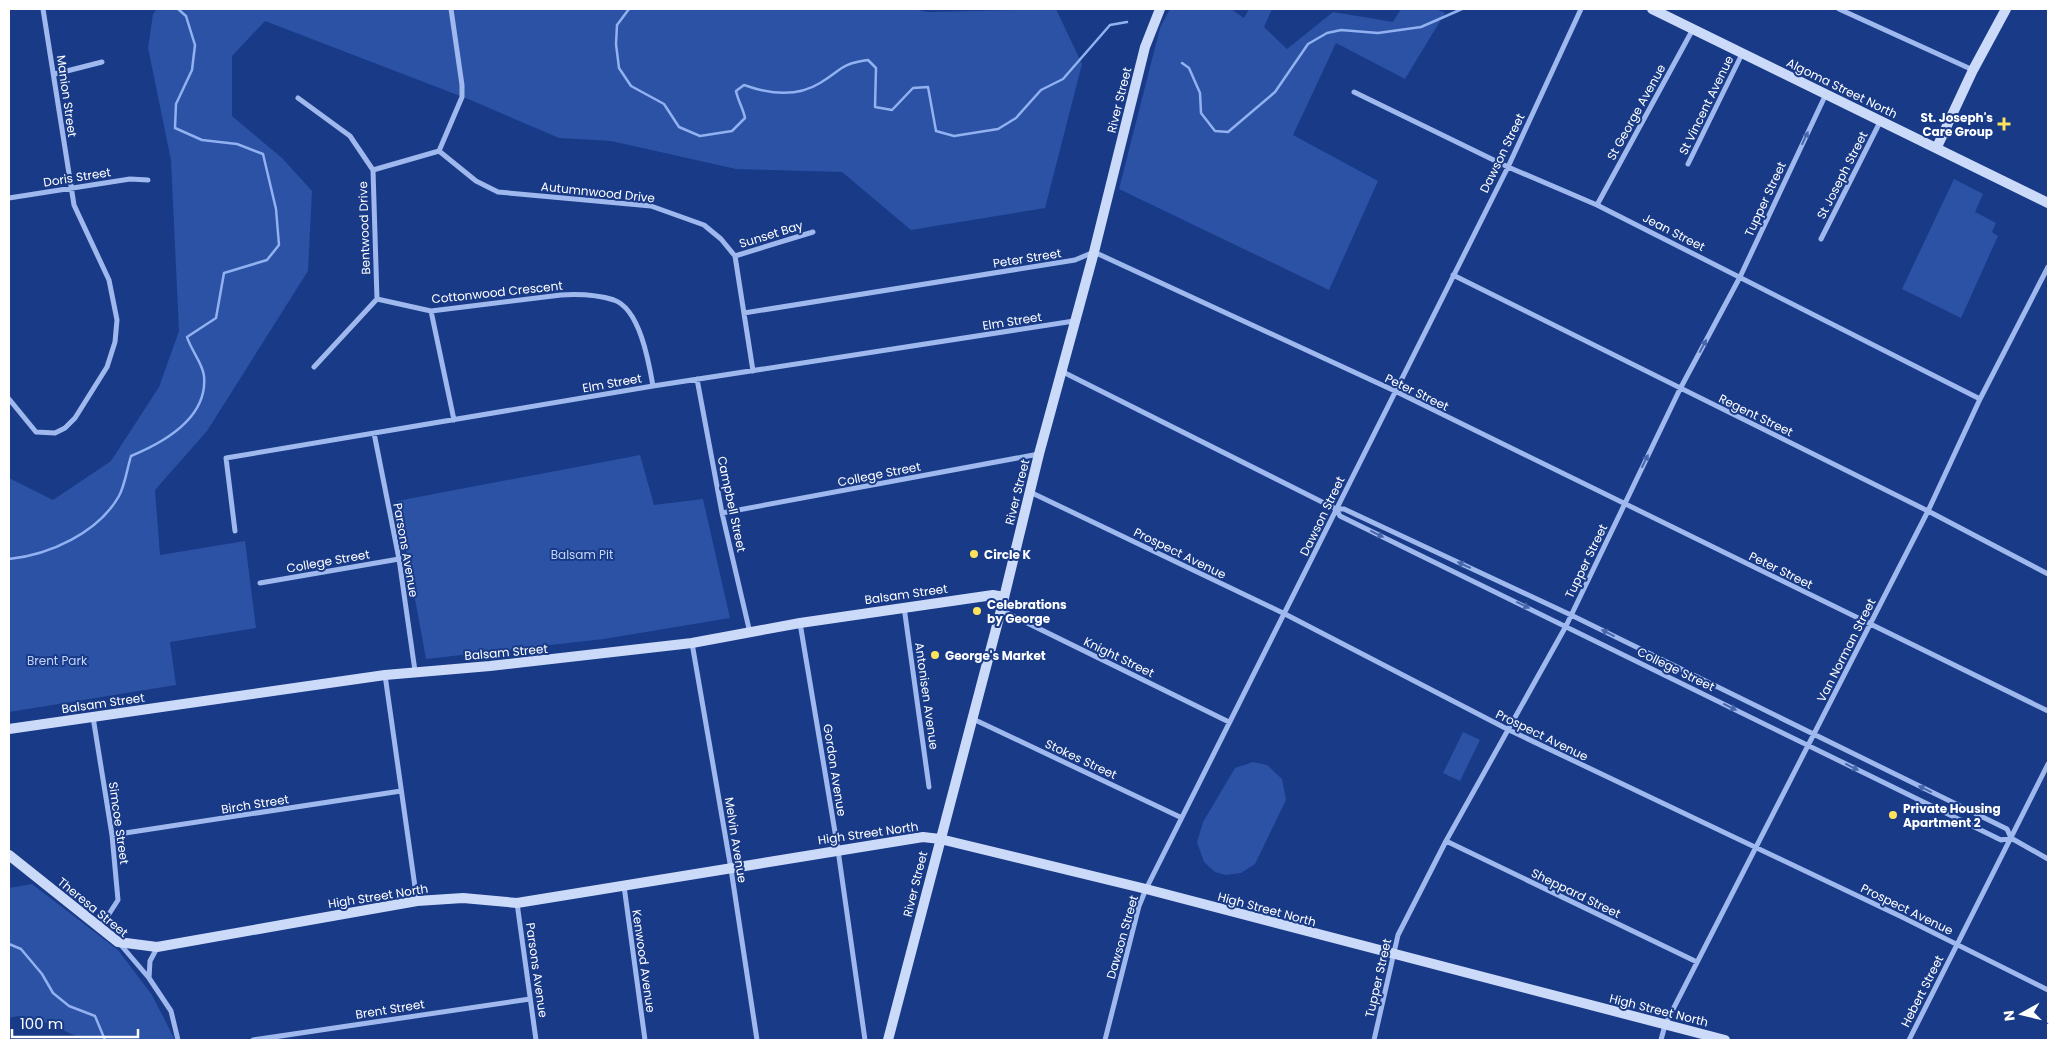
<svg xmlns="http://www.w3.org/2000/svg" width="2057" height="1049" font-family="Poppins,sans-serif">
<rect width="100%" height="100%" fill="#183a87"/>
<path fill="#2b52a5" d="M157,9h756l15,3 128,-3 26,55 -37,144 -134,22 -69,-58 -106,-3 -125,-28 -52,-3 -91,-39 -203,-78 -33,35v60l50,42 30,33 -4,80 -101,160 -52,59 5,65 85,-14 11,87 -86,14 6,43 -167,27v-234l44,22 58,-39 48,-74 20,-56 -8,-171 -23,-112 5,-34z
M1170,9h61l13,9 5,-9h23l-8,18 23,22 46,-37 60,10 8,-13h35l9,4 -40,66 -69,-36 -43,92 85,46 -49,109 -210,-101 41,-161z
M1954,179l29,15 -8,18 21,11 -4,9 6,4 -37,82 -59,-29z
M640,455l14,50 49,-6 27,119 -126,21 -178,20 -29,-158z
M1463,732l17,8 -20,41 -17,-8z
M1253,762l14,3 15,14 4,21 -31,64 -14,9 -15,2 -11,-3 -11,-10 -7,-20 6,-20 32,-54z
M32,884l86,66 34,45 23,45h-91l-34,-16 -32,-8 -9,2v-130z"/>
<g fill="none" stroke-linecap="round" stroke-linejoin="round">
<path stroke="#91b1f0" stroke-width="2.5" d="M629,9l-12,16 -1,19 3,24 12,18 33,18 15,23 21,9 32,-5 13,-13c-2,-10 -7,-17 -9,-27l8,-6c25,9 52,13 76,-2 22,-13 19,-19 48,-23l8,8 -1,39 17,3 21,-22 15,-1 8,44 18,5 44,-7 18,-11 25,-28 22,-11 47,-54 17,-3
M1182,63l7,5 11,25 1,20 14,18 13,1 47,-40 33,-48 19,-11 14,-3 37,3 43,-6 41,-18
M9,559c40,-4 89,-26 110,-63 6,-11 8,-27 12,-40 34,-14 77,-38 73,-80 -1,-12 -13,-26 -17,-39l29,-19 8,-45 43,-13 12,-15 -3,-36 -13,-55 -26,-10 -35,-4 -27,-12 1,-24 16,-34 3,-25 -9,-29 -8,-7
M9,944l12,5 21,25 11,19 16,13 26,10 10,24"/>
<path stroke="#9fb8ed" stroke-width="5" d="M1839,9l134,61
M55,74l47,-12
M1354,92l154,75 89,38 383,194
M298,98l52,38 23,34 4,129 -63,68
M439,151l37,30 22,11 153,14 53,19 17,14 14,17 18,115
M439,151l23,-54v-12l-11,-76
M1688,164l54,-110
M373,170l66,-19
M9,198l121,-19 18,1
M1597,205l96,-176
M1821,239l60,-119
M735,256l78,-24
M1453,275l475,236 120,63
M377,299l54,12 130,-16c17,-1 37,0 53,5 26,9 35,63 39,86
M431,311l23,109
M744,313l331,-53 19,-8 301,139 653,320
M1061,371l275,138h8l227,106 436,214 4,9 37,21
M697,379l25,134 28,120
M9,399l27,33 19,1 10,-5 10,-10 32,-51 8,-25 2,-22 -8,-40 -35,-75 -31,-196
M374,433l25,126 16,112
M1030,492l255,122 224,116 393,187 146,73
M1336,509l4,7 661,324 10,-2
M722,513l317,-59
M235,531l-9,-73 427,-72 421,-65
M260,583l139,-24
M904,607l25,180
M1001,610l228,112
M800,623l38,227 27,190
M692,643l39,226 26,171
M385,675l32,226
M93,717l19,118 6,65 -18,28
M973,719l207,98
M112,835l289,-44
M1446,841l251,121
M624,886l21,154
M517,903l19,137
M120,944l29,34 22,33 7,29
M149,978l1,-17 7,-13
M253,1040l277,-41
M1105,1040l34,-134 7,-17 362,-722 73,-158
M1374,1040l24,-105 48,-94 120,-215 114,-237 60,-112 86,-183
M1661,1040l4,-15 263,-514 52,-112 68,-132
M1909,1040l139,-276"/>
<path stroke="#ccdaf9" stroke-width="10" d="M1652,9l396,194
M1937,147l36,-77 33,-61
M9,729l376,-54 105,-9 202,-23 108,-20 193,-28 11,2
M9,855l109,87 39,5 260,-46 46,-3 54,5 406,-66 17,2 206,50 579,151
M888,1040l113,-430 38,-156 55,-202 51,-205 15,-38"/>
</g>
<defs><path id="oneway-solid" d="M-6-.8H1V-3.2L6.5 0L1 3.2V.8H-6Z" transform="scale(1.25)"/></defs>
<g fill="#4766ab">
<use href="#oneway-solid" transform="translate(1805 138) rotate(-65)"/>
<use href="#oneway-solid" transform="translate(1703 346) rotate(-62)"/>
<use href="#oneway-solid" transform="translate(1645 461) rotate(-64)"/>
<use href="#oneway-solid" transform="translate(1377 534) rotate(26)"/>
<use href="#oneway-solid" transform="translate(1464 565) rotate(-155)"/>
<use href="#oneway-solid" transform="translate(1523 605) rotate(26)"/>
<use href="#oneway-solid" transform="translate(1608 633) rotate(-153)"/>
<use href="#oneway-solid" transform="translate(1730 707) rotate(26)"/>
<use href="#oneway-solid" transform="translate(1852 767) rotate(26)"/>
<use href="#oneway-solid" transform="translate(1925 789) rotate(-154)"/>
</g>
<g fill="#ffe45b" stroke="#183a87" stroke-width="2">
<path d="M2001.5 116.5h5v5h5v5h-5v5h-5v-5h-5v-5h5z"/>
<circle cx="974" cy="554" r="5"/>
<circle cx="977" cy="611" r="5"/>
<circle cx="935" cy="655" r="5"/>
<circle cx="1893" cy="815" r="5"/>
</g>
<g text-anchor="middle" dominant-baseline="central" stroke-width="4" stroke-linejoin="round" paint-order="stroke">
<g font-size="12" fill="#fff" stroke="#183a87">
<text transform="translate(1842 88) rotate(26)">Algoma Street North</text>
<text transform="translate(67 96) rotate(82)">Manion Street</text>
<text transform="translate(1119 100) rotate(-76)">River Street</text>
<text transform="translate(1706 105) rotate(-64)">St Vincent Avenue</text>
<text transform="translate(1636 112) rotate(-61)">St George Avenue</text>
<text transform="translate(1502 153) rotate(-64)">Dawson Street</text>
<text transform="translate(1842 175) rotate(-63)">St Joseph Street</text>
<text transform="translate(77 177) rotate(-9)">Doris Street</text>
<text transform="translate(598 192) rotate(6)">Autumnwood Drive</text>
<text transform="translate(1765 199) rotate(-65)">Tupper Street</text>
<text transform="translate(364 228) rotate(-92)">Bentwood Drive</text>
<text transform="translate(1674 232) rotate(27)">Jean Street</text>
<text transform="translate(771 234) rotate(-17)">Sunset Bay</text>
<text transform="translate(1027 258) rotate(-9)">Peter Street</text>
<text transform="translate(497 292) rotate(-6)">Cottonwood Crescent</text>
<text transform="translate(1012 321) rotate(-9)">Elm Street</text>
<text transform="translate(612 383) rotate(-10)">Elm Street</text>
<text transform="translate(1417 392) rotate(26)">Peter Street</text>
<text transform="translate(1756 415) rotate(26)">Regent Street</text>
<text transform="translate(879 474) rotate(-11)">College Street</text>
<text transform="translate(1017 492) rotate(-76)">River Street</text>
<text transform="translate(732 504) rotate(78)">Campbell Street</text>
<text transform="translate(1322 516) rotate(-64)">Dawson Street</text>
<text transform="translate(406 550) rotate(80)">Parsons Avenue</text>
<text transform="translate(1180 553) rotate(26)">Prospect Avenue</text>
<text transform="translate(328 561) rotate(-10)">College Street</text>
<text transform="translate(1586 561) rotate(-64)">Tupper Street</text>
<text transform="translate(1781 570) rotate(26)">Peter Street</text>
<text transform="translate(906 594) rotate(-8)">Balsam Street</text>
<text transform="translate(1846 650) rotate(-63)">Van Norman Street</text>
<text transform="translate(506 652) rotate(-5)">Balsam Street</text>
<text transform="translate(1119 657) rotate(26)">Knight Street</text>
<text transform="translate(1676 669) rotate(26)">College Street</text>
<text transform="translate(927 696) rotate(82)">Antonisen Avenue</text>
<text transform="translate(103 703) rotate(-8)">Balsam Street</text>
<text transform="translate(1542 735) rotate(26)">Prospect Avenue</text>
<text transform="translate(1081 759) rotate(25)">Stokes Street</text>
<text transform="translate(835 770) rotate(81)">Gordon Avenue</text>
<text transform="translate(255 804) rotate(-9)">Birch Street</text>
<text transform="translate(119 823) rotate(82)">Simcoe Street</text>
<text transform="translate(868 833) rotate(-8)">High Street North</text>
<text transform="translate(736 840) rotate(81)">Melvin Avenue</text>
<text transform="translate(915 884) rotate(-76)">River Street</text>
<text transform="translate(1576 893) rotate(26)">Sheppard Street</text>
<text transform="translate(378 896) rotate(-9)">High Street North</text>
<text transform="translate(93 907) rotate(39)">Theresa Street</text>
<text transform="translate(1267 909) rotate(15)">High Street North</text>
<text transform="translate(1907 909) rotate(26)">Prospect Avenue</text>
<text transform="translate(1122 937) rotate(-74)">Dawson Street</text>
<text transform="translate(644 961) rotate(82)">Kenwood Avenue</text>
<text transform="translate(537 970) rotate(82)">Parsons Avenue</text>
<text transform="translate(1378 978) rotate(-77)">Tupper Street</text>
<text transform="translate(1922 991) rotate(-63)">Hebert Street</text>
<text transform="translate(390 1009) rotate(-9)">Brent Street</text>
<text transform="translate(1659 1010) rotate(14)">High Street North</text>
</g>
<g font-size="12" font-weight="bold" fill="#fff" stroke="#183a87" text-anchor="start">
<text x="1993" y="117" text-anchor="end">St. Joseph's<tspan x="1993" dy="14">Care Group</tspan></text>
<text x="984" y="554">Circle K</text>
<text x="987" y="604">Celebrations<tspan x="987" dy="14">by George</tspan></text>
<text x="945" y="655">George's Market</text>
<text x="1903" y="808">Private Housing<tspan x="1903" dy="14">Apartment 2</tspan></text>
</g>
<g font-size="12" fill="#c4d6fa" stroke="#183a87">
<text x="582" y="554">Balsam Pit</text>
<text x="57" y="660">Brent Park</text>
</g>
</g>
<rect width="2057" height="1049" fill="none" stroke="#ffffff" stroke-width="20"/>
<g transform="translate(2022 1014) rotate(262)" stroke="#183a87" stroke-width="4" paint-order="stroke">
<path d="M0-4L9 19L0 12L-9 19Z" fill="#ffffff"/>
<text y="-8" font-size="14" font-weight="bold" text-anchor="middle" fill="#ffffff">N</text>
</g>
<path d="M12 1029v8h126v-8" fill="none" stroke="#ffffff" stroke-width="2.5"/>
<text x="20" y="1029" font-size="15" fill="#ffffff" stroke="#183a87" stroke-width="4" paint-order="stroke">100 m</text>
</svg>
